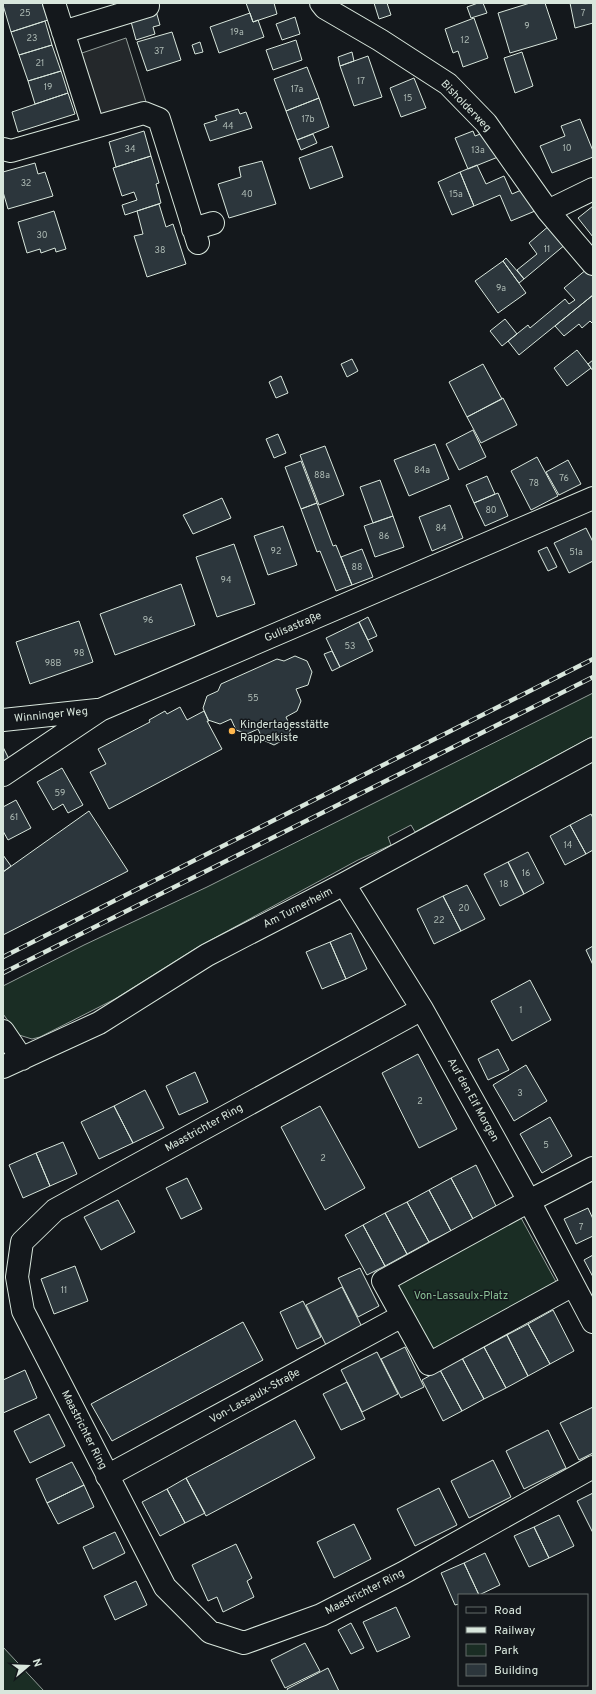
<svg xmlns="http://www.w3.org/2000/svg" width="596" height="1694" font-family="Overpass,sans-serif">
<rect width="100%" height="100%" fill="#14181c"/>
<path fill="#1a2d24" stroke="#939e99" d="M593,693v43l-178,96 -4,-7 -23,12 3,8 -33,15 -160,87 -83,52 -75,38 -8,2 -13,-4 -16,-21v-28l81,-41 123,-58z
M520,1216l40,73 -124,68 -40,-72z
M3,1647l41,44h-41z"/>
<path fill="#24282b" stroke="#939e99" d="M126,38l21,67 -49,12 -19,-63z"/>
<path fill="#2c363c" stroke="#d8e6dc" d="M5,3h37l6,17 -37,12 -8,-27z
M246,3h28l3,11 -24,8z
M374,3h13l4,12 -12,4z
M478,3h5l4,10 -16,5 -4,-11z
M530,3h15l12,36 -47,14 -12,-40z
M570,3h23v20l-18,5z
M156,11l4,14 -7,2 2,7 -19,6 -6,-22z
M250,13l3,9 5,-2 6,17 -45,16 -9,-26z
M295,17l5,17 -18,6 -6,-16z
M474,18l14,40 -25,9 -5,-16 -5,2 -8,-24z
M45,21l7,24 -33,10 -8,-23z
M172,32l9,28 -34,11 -10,-29z
M296,40l6,20 -29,10 -7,-20z
M200,42l3,10 -8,2 -3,-9z
M52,45l9,26 -33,10 -9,-26z
M352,52l2,9 -14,5 -2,-9z
M522,52l11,34 -18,7 -11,-35z
M368,56l14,41 -28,9 -14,-40z
M307,67l12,31 -33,13 -12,-32z
M61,71l7,22 -33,11 -7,-23z
M414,78l12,30 -25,9 -11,-29z
M68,93l7,21 -57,18 -6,-20z
M319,98l10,29 -32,13 -11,-29z
M238,109l2,5 6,-2 6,16 -42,13 -6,-17 13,-4 -2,-4z
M580,119l13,32v6l-41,16 -12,-27 25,-10 -4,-10z
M144,131l7,25 -35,11 -7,-25z
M473,131l2,5 8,-3 15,24 -30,12 -13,-31z
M313,134l4,9 -16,7 -4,-10z
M332,146l11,31 -33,12 -11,-31z
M151,156l8,27 -3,1 5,19 -36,12 -3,-10 15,-5 -3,-8 -12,4 -9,-28z
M262,161l14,43 -47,14 -11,-34 23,-7 -2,-10z
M35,163l3,11 7,-2 8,24 -45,13 -5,-17v-20z
M477,165l9,19 18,-8 8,18 14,-6 9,23 -24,10 -11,-26 -26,11 -14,-34z
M460,172l14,34 -22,9 -14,-33z
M159,204l7,23 7,-3 13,40 -39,13 -13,-41 9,-2 -6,-23z
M593,206v31l-15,-19z
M54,211l12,38 -10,3 -1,-4 -14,5 -1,-4 -13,4 -9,-31z
M550,225l16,19 -42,35 -7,-9 20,-16 -8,-11z
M506,258l18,21 -5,4 -16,-22z
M503,261l23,32 -28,20 -23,-32z
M587,269l6,8v18l-74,60 -11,-14 20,-16 2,3 35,-29 4,5 6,-4 -11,-12z
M593,295v29l-3,-3 -8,7 -3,-4 -15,12 -9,-10z
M505,319l12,15 -15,12 -12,-15z
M577,350l14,18 -24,18 -13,-18z
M352,359l6,12 -11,6 -6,-13z
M593,360v11l-5,-7z
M483,364l19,35 -35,18 -18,-35z
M281,376l7,17 -12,5 -7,-16z
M503,398l14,27 -36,18 -14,-26z
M473,430l13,27 -27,13 -13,-26z
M278,434l8,19 -12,5 -8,-19z
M435,444l14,35 -40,17 -15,-36z
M325,446l19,49 -25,10 -19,-50z
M537,457l21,39 -27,14 -20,-39z
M568,460l13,24 -22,11 -13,-23z
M301,461l16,42 -16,6 -16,-42z
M487,476l8,18 -21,9 -8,-18z
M380,480l13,36 -20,7 -13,-36z
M498,493l10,23 -23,10 -11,-23z
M222,498l9,20 -38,16 -10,-19z
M317,503l16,43 3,-1 16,40 -16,6 -16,-40 -3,1 -16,-43z
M450,505l13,33 -31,13 -13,-34z
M393,516l11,31 -29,10 -11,-31z
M283,526l14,39 -29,10 -14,-39z
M586,528l7,14v19l-24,12 -15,-30z
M234,544l21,60 -38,13 -21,-60z
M547,547l10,20 -9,4 -10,-20z
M362,549l11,28 -21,8 -11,-28z
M181,584l14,41 -80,30 -15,-41z
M368,617l9,19 -9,4 -9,-18z
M79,621l14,41 -63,22 -14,-42z
M359,622l14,29 -33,16 -14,-29z
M332,651l8,16 -8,4 -8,-17z
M295,656l12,5 5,11 -4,13 -12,4 5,12 -4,10 -11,6 5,11 -4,10 -13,7 -11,-5 -5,-11 -11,5 -11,-4 -5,-11 -11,5 -12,-4 -5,-12 4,-12 11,-5 3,-7 56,-25 7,2z
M180,707l7,13 17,-9 5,10h-2l15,28 -113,60 -19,-37 16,-8 -8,-15 52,-27 -1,-2 16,-9 2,3z
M3,747l7,14 -7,3z
M62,768l21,37 -15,8 -5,-9 -10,6 -16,-28z
M16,800l15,28 -23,12 -5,-9v-24z
M89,811l39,60 -125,64v-63z
M591,814l2,4v32l-7,4 -16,-29z
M570,825l16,29 -21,11 -15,-29z
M528,852l16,31 -20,11 -16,-32z
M3,855l8,11 -8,6z
M508,862l16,32 -24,12 -16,-32z
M467,885l18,34 -24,12 -18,-35z
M443,896l18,35 -27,13 -17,-35z
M351,933l16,36 -21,10 -16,-37z
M330,942l16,37 -24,10 -16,-37z
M593,946v19l-7,-15z
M530,980l21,40 -39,21 -21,-40z
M498,1049l11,21 -21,10 -10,-21z
M418,1054l39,75 -38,19 -37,-75z
M526,1065l21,36 -33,20 -21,-36z
M195,1072l13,30 -29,13 -13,-29z
M145,1090l19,38 -31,15 -19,-37z
M114,1106l19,37 -34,16 -18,-37z
M320,1106l45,82 -40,22 -44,-83z
M550,1117l22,39 -30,17 -22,-39z
M63,1142l14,32 -27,12 -14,-33z
M36,1153l14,33 -27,12 -14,-33z
M476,1165l20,41 -23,13 -22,-41z
M187,1178l15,31 -21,10 -15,-31z
M451,1178l22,41 -22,12 -22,-41z
M429,1190l22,41 -22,11 -22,-40z
M118,1200l17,32 -34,18 -17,-33z
M407,1202l22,40 -22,12 -22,-41z
M588,1208l5,11v17l-17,8 -12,-25z
M385,1213l22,41 -22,12 -22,-41z
M363,1225l22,41 -18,9 -22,-40z
M593,1255v22l-9,-17z
M75,1266l13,35 -34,13 -13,-35z
M360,1268l19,38 -21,11 -20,-39z
M342,1287l21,42 -36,18 -21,-42z
M303,1301l18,36 -24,12 -17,-37z
M553,1310l21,41 -24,13 -22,-40z
M243,1322l20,38 -151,81 -21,-37z
M528,1324l22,40 -22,12 -21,-41z
M507,1335l21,41 -22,12 -22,-41z
M405,1347l19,40 -23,11 -20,-39z
M484,1347l22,41 -22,11 -22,-41z
M377,1352l21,42 -36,18 -21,-42z
M462,1358l22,41 -22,12 -22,-41z
M25,1370l12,28 -34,15v-33z
M440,1370l22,41 -19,10 -21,-41z
M347,1382l18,37 -24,11 -18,-36z
M593,1407v46l-14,7 -19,-37z
M49,1414l16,32 -35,17 -16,-32z
M295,1420l20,38 -109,58 -20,-38z
M548,1430l18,38 -42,21 -18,-38z
M493,1460l18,37 -42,21 -18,-37z
M72,1462l12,23 -37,18 -11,-24z
M186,1478l19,35 -20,10 -18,-34z
M84,1485l10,22 -36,17 -11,-21z
M439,1488l18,37 -42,21 -18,-37z
M167,1489l18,34 -25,13 -18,-34z
M593,1493v40l-16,-32z
M559,1515l15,31 -25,12 -15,-31z
M354,1524l17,35 -37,19 -17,-36z
M534,1527l15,31 -20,9 -15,-31z
M115,1532l10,21 -32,16 -10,-22z
M236,1544l16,34 -5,3 7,16 -31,15 -6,-15 -9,4 -16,-36z
M485,1553l15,32 -21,10 -15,-32z
M464,1563l15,32h-20v9l-4,1 -14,-32z
M136,1581l11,24 -32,15 -11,-24z
M396,1607l14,30 -33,15 -14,-30z
M351,1623l13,25 -13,6 -13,-24z
M305,1643l15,28 -35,17 -14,-28z
M328,1668l11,23h-51l-1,-2z"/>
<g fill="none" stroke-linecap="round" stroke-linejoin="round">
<g stroke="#d8e6dc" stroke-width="24">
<path id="minor" d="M54,3l39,123
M321,3l4,5 55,32 68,44 38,39 62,88 45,53
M63,32l85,-26
M3,149l8,2 133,-38 15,6 39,124
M548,211l45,-22
M193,229l20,-6
M3,720l94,-10
M3,775l97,-65 493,-212
M344,884l78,125 107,192 64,121
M422,1009l-367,201 -33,32 -5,35 6,34 142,276 45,45 34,11 77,-28 82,-42 190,-106
M3,1031l19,28
M3,1067l96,-44 108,-68 137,-71 249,-135
M573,1285l-144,79 -46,-83 146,-80 64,-33
M107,1476l295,-160"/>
</g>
<use href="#minor" stroke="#14181c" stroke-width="22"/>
<g stroke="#d8e6dc" stroke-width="4.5">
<path id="rail" d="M3,957l590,-298
M3,973l590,-296"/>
</g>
<use href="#rail" stroke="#14181c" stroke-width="3" stroke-dasharray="9" stroke-linecap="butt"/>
</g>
<circle fill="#ffb74d" stroke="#14181c" stroke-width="1.5" cx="232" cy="731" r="4"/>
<g text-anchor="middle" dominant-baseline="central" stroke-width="3" stroke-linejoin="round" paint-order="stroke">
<g font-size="9" fill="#adbab4">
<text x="25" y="13">25</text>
<text x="583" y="13">7</text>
<text x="527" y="26">9</text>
<text x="237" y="32">19a</text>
<text x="32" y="38">23</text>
<text x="465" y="40">12</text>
<text x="159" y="51">37</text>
<text x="40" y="63">21</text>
<text x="361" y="81">17</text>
<text x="48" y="87">19</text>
<text x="297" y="89">17a</text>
<text x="408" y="98">15</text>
<text x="308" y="119">17b</text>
<text x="228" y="126">44</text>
<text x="567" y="148">10</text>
<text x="130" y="149">34</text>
<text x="478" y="150">13a</text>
<text x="26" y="183">32</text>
<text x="247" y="194">40</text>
<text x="456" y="194">15a</text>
<text x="42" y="235">30</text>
<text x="547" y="249">11</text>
<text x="160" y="250">38</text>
<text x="501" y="288">9a</text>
<text x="422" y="470">84a</text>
<text x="322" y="475">88a</text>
<text x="564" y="478">76</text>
<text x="534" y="483">78</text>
<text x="491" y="510">80</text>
<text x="441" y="528">84</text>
<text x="384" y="536">86</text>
<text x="276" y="551">92</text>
<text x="576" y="552">51a</text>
<text x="357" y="567">88</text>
<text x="226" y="580">94</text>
<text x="148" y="620">96</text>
<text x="350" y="646">53</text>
<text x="79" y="653">98</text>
<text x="53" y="663">98B</text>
<text x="253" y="698">55</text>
<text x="60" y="793">59</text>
<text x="14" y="817">61</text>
<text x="568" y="845">14</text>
<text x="526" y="873">16</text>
<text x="504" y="884">18</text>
<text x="464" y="908">20</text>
<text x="439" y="920">22</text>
<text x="521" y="1010">1</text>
<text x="520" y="1093">3</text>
<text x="420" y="1101">2</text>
<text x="546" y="1145">5</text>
<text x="323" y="1158">2</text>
<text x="581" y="1227">7</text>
<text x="64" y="1290">11</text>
</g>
<g font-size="11" fill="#d8e6dc" stroke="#14181c">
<text transform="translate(466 106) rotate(46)">Bisholderweg</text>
<text transform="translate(293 627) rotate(-23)">Gulisastraße</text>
<text transform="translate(51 715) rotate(-6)">Winninger Weg</text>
<text transform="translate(298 908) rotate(-27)">Am Turnerheim</text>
<text transform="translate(473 1100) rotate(61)">Auf den Elf Morgen</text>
<text transform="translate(204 1128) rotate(-29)">Maastrichter Ring</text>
<text transform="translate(255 1396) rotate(-29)">Von-Lassaulx-Straße</text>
<text transform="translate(84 1430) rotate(63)">Maastrichter Ring</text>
<text transform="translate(365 1592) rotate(-27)">Maastrichter Ring</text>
</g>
<g font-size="11" fill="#d8e6dc" stroke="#14181c" text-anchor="start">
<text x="240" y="725">Kindertagesstätte<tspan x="240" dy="13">Rappelkiste</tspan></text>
</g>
<g font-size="11" fill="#8ac095" stroke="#14181c">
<text x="461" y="1296">Von-Lassaulx-Platz</text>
</g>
</g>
<rect width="596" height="1694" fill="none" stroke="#d8e6dc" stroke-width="8"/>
<rect x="458" y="1594" width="130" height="92" fill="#14181c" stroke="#626a69"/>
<rect x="466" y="1607" width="20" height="6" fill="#14181c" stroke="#626a69"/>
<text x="494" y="1614" font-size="12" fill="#d8e6dc">Road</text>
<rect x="466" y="1627" width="20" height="6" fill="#d8e6dc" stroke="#626a69"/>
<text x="494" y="1634" font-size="12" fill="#d8e6dc">Railway</text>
<rect x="466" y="1644" width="20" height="12" fill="#1a2d24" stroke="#626a69"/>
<text x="494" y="1654" font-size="12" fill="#d8e6dc">Park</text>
<rect x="466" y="1664" width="20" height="12" fill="#2c363c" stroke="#626a69"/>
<text x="494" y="1674" font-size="12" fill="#d8e6dc">Building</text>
<g transform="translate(28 1666) rotate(71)" stroke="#14181c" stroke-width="3" paint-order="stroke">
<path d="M0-3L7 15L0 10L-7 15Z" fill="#d8e6dc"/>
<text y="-6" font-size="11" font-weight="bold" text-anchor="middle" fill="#d8e6dc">N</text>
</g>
</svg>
